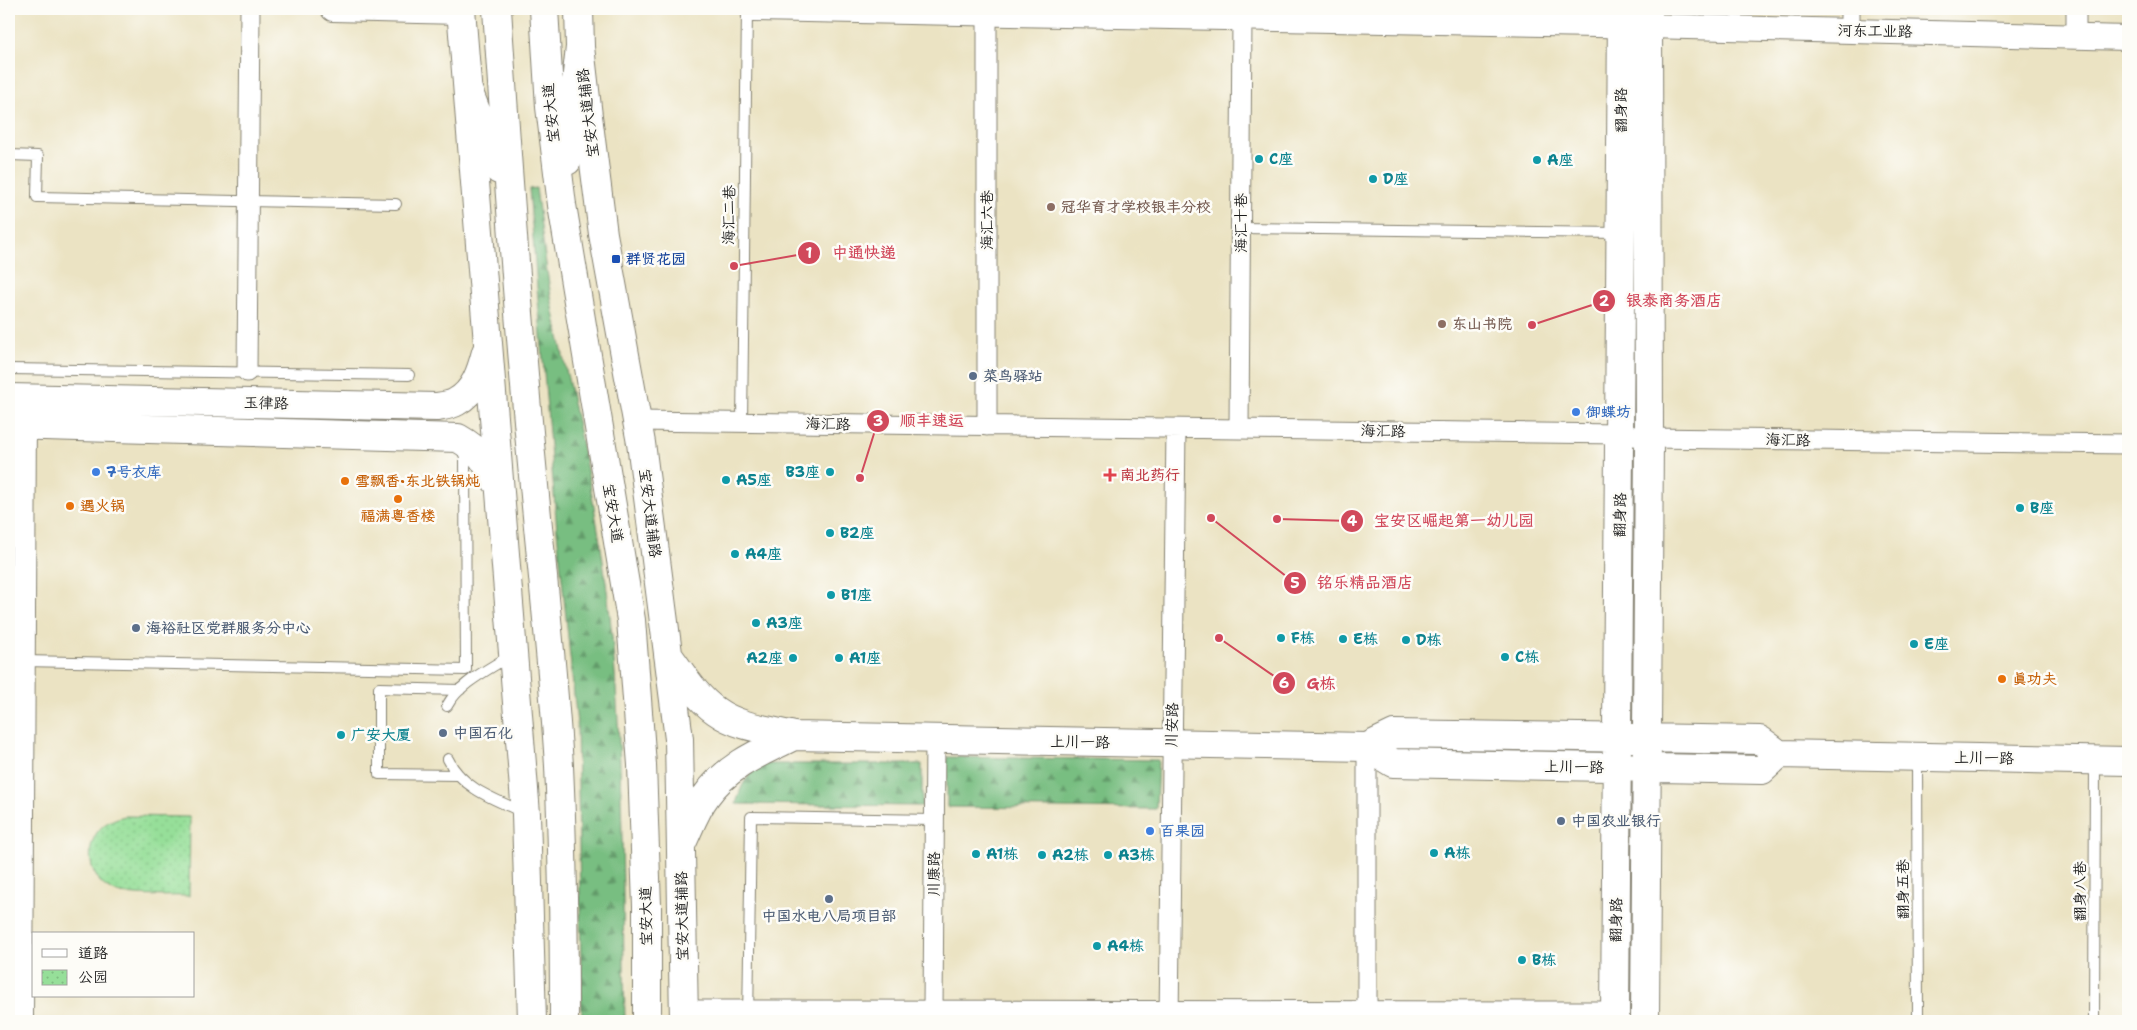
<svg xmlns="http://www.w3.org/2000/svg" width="2137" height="1030" font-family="'Shantell Sans','LXGW WenKai TC',sans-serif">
<defs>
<pattern id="forest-firs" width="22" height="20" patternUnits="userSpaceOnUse" patternTransform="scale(1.25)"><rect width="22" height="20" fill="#78be81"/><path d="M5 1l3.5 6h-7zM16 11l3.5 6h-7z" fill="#629a69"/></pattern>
<pattern id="park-dots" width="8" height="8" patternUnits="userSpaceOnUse" patternTransform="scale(1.25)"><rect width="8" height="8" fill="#96df99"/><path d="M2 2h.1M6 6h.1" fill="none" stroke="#81bf83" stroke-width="1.8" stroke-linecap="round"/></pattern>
</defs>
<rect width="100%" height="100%" fill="#fdfcf7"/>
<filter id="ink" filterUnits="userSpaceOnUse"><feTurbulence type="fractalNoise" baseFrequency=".02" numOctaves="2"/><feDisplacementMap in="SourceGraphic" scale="10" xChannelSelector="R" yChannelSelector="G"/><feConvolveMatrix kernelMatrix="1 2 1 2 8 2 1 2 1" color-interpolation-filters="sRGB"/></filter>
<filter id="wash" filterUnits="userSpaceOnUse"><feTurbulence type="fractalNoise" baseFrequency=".0096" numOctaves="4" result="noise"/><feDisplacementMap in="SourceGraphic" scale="20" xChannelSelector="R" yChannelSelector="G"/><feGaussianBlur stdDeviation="1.12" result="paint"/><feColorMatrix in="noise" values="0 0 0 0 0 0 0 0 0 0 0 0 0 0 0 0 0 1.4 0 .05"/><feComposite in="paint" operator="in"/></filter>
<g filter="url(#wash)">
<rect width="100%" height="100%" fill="#ebe3c3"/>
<path fill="url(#forest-firs)" stroke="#4a6d4e" d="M536,188c5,36 9,73 15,109 21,106 48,212 59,319 14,135 12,270 15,405h-43l-5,-297 -20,-193 -28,-342z
M947,757l211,3 -2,49 -209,-2z
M761,764h161v42l-186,-2c6,-21 9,-26 25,-40z"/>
<path fill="url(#park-dots)" stroke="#597e5a" d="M125,816l65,1 -1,79c-20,-1 -61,2 -78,-6 -24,-12 -28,-48 -7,-65 7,-5 13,-7 21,-9z"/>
</g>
<g filter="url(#ink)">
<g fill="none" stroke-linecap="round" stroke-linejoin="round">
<g stroke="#848070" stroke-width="12">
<path id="service" d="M9,155l29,1 -1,41 359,7
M1241,228l379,5
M9,369l400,6
M742,423l5,-414
M23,661l443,9 -1,-213 -4,-10
M447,706c12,-23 43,-37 64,-51
M1917,757l1,264
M448,759c13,29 48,41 75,53
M459,775l-80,-1v-86l81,2
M748,1021l3,-204 183,3
M2094,1021l1,-260"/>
</g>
<g stroke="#848070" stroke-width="21">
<path id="minor" d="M987,13v413
M1850,31v-22
M2076,36v-27
M247,372l3,-363
M638,421l982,13 29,4 479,6
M1239,429l3,-411
M1367,747v264
M684,1010l931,1
M933,1010l2,-271
M1169,1021l7,-593"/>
</g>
<g stroke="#848070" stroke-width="26">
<path id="tertiary" d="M333,9l128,3
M753,9l895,17 480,12
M21,1021l3,-613"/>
</g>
<g stroke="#848070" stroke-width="30">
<path id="secondary" d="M461,9l65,805 6,207
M579,9l1,38 8,69 15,118 38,209 38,296 5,282
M9,398l428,9c6,-1 14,-2 19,-5 19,-10 25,-31 30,-50
M9,425l449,13c21,12 27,21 38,43
M668,655c15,20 28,42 48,56 22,16 53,19 78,25l573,11 27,-13 366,6 19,14 349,7
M1367,747l26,16 369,7 17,-16
M683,841c7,-15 13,-32 23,-45 22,-31 55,-44 88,-60
M1615,1021l7,-1012
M1645,1021l4,-583 -1,-429"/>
</g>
<g stroke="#848070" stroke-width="30">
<path id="primary" d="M497,9c9,137 19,275 31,412 10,115 24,230 31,345 4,85 5,170 5,255
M544,9l6,98 12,98 69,415 11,145 5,141v115
M468,90l31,80
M567,161l13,-114"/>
</g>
<use href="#service" stroke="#fff" stroke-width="10"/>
<use href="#minor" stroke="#fff" stroke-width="19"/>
<use href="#tertiary" stroke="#fff" stroke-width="24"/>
<use href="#secondary" stroke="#fff" stroke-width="28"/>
<use href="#primary" stroke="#fff" stroke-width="28"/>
</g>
</g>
<g fill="#0f9aa8" stroke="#fdfcf7" stroke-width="2">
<circle cx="1259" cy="159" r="5"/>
<circle cx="1537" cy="160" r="5"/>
<circle cx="1373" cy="179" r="5"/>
<circle cx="830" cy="472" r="5"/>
<circle cx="726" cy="480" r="5"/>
<circle cx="2020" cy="508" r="5"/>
<circle cx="830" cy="533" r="5"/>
<circle cx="735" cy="554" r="5"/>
<circle cx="831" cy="595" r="5"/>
<circle cx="756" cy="623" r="5"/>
<circle cx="1281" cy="638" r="5"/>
<circle cx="1343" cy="639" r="5"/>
<circle cx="1406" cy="640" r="5"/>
<circle cx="1914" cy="644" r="5"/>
<circle cx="1505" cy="657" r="5"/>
<circle cx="793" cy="658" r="5"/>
<circle cx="839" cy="658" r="5"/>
<circle cx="341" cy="735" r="5"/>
<circle cx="1434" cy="853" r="5"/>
<circle cx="976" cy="854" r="5"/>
<circle cx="1042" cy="855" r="5"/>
<circle cx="1108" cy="855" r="5"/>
<circle cx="1097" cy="946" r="5"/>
<circle cx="1522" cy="960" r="5"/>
</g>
<g fill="#8d6e63" stroke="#fdfcf7" stroke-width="2">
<circle cx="1051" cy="207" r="5"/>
<circle cx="1442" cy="324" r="5"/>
</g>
<rect fill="#1a4fb4" stroke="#fdfcf7" stroke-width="2" x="611" y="254" width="10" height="10" rx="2.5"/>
<g fill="#5c6f8a" stroke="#fdfcf7" stroke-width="2">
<circle cx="973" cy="376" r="5"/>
<circle cx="136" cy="628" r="5"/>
<circle cx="443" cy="733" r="5"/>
<circle cx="1561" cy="821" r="5"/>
<circle cx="829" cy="899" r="5"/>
</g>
<g fill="#3f7fe0" stroke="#fdfcf7" stroke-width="2">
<circle cx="1576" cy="412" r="5"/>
<circle cx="96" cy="472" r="5"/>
<circle cx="1150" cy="831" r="5"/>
</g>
<path fill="#e0444e" stroke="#fdfcf7" stroke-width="2" d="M1107.5 467.5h5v5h5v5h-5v5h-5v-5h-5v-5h5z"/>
<g fill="#e8710a" stroke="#fdfcf7" stroke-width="2">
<circle cx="345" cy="481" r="5"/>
<circle cx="398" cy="499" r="5"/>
<circle cx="70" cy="506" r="5"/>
<circle cx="2002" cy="679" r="5"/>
</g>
<g text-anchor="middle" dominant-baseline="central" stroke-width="5" stroke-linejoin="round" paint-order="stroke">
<g font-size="15" fill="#1c1c1c" stroke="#fdfcf7">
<text transform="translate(1875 31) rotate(1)">河东工业路</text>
<text transform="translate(1621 110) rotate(-90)">翻身路</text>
<text transform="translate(551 113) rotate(-96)">宝安大道</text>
<text transform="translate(588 113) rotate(-97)">宝安大道辅路</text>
<text transform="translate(729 215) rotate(-89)">海汇二巷</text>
<text transform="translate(987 220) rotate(-90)">海汇六巷</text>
<text transform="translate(1241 223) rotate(-90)">海汇十巷</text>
<text transform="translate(266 403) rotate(1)">玉律路</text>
<text transform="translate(828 424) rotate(1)">海汇路</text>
<text transform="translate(1383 431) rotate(1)">海汇路</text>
<text transform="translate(1788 440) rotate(1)">海汇路</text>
<text transform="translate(613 513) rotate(81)">宝安大道</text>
<text transform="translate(650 513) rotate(83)">宝安大道辅路</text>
<text transform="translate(1620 515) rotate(-89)">翻身路</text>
<text transform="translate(1172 725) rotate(-89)">川安路</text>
<text transform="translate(1080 742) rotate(1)">上川一路</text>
<text transform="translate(1984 758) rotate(1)">上川一路</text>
<text transform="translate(1574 767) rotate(1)">上川一路</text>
<text transform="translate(934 874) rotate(-90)">川康路</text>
<text transform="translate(1903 889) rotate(-90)">翻身五巷</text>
<text transform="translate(2080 891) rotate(-90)">翻身八巷</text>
<text transform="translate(646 916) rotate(-91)">宝安大道</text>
<text transform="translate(682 916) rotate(-91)">宝安大道辅路</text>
<text transform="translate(1616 920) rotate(-89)">翻身路</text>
</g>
<g font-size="15" font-weight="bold" fill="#0d838f" stroke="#fdfcf7" text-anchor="start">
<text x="1269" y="159">C座</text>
<text x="1547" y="160">A座</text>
<text x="1383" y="179">D座</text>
<text x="820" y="472" text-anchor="end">B3座</text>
<text x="736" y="480">A5座</text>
<text x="2030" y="508">B座</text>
<text x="840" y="533">B2座</text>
<text x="745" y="554">A4座</text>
<text x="841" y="595">B1座</text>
<text x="766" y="623">A3座</text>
<text x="1291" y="638">F栋</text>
<text x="1353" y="639">E栋</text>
<text x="1416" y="640">D栋</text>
<text x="1924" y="644">E座</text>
<text x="1515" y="657">C栋</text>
<text x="783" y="658" text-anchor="end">A2座</text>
<text x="849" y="658">A1座</text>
<text x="351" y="735">广安大厦</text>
<text x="1444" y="853">A栋</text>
<text x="986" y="854">A1栋</text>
<text x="1052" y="855">A2栋</text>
<text x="1118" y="855">A3栋</text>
<text x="1107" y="946">A4栋</text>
<text x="1532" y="960">B栋</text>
</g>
<g font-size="15" font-weight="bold" fill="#785e54" stroke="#fdfcf7" text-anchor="start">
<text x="1061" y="207">冠华育才学校银丰分校</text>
<text x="1452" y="324">东山书院</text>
</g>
<g font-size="15" font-weight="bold" fill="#164399" stroke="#fdfcf7" text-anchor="start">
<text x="626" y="259">群贤花园</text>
</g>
<g font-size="15" font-weight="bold" fill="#4e5e75" stroke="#fdfcf7" text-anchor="start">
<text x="983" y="376">菜鸟驿站</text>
<text x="146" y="628">海裕社区党群服务分中心</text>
<text x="453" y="733">中国石化</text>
<text x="1571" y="821">中国农业银行</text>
<text x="829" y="916" text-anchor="middle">中国水电八局项目部</text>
</g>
<g font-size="15" font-weight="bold" fill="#366cbe" stroke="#fdfcf7" text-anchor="start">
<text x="1586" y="412">御蝶坊</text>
<text x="106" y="472">7号衣库</text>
<text x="1160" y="831">百果园</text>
</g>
<g font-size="15" font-weight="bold" fill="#be3a42" stroke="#fdfcf7" text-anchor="start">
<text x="1120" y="475">南北药行</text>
</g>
<g font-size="15" font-weight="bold" fill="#c56008" stroke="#fdfcf7" text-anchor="start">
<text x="355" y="481">雪飘香·东北铁锅炖</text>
<text x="80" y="506">遇火锅</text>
<text x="398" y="516" text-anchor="middle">福满粤香楼</text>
<text x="2012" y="679">真功夫</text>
</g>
</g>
<path fill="none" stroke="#d1495b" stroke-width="2" d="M734 266L809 253M1532 325L1604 301M860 478L878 421M1277 519L1352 521M1211 518L1295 583M1219 638L1284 683"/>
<g fill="#d1495b" stroke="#fdfcf7" stroke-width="2">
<circle cx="734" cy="266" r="5"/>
<circle cx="1532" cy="325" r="5"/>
<circle cx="860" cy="478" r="5"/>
<circle cx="1277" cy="519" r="5"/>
<circle cx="1211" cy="518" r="5"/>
<circle cx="1219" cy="638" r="5"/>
<circle cx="809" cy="253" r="12"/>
<circle cx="1604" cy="301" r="12"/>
<circle cx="878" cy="421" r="12"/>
<circle cx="1352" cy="521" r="12"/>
<circle cx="1295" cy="583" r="12"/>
<circle cx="1284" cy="683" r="12"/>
</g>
<g font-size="15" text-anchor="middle" font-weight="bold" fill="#fff">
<text x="809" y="258">1</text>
<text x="1604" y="306">2</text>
<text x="878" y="426">3</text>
<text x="1352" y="526">4</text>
<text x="1295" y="588">5</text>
<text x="1284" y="688">6</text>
</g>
<g font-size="16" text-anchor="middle" font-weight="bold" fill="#d1495b" stroke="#fdfcf7" stroke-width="5" stroke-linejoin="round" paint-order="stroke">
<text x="864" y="258">中通快递</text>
<text x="1674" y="306">银泰商务酒店</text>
<text x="932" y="426">顺丰速运</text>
<text x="1454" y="526">宝安区崛起第一幼儿园</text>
<text x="1365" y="588">铭乐精品酒店</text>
<text x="1321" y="689">G栋</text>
</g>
<rect width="2137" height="1030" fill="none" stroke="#fdfcf7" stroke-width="30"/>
<rect x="32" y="932" width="162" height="65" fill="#fdfcf7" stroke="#a3a29f"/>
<rect x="42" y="949" width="25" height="8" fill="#ffffff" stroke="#a3a29f"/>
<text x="78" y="958" font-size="15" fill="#1c1c1c">道路</text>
<rect x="42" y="970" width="25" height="15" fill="url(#park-dots)" stroke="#a3a29f"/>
<text x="78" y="982" font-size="15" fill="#1c1c1c">公园</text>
</svg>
